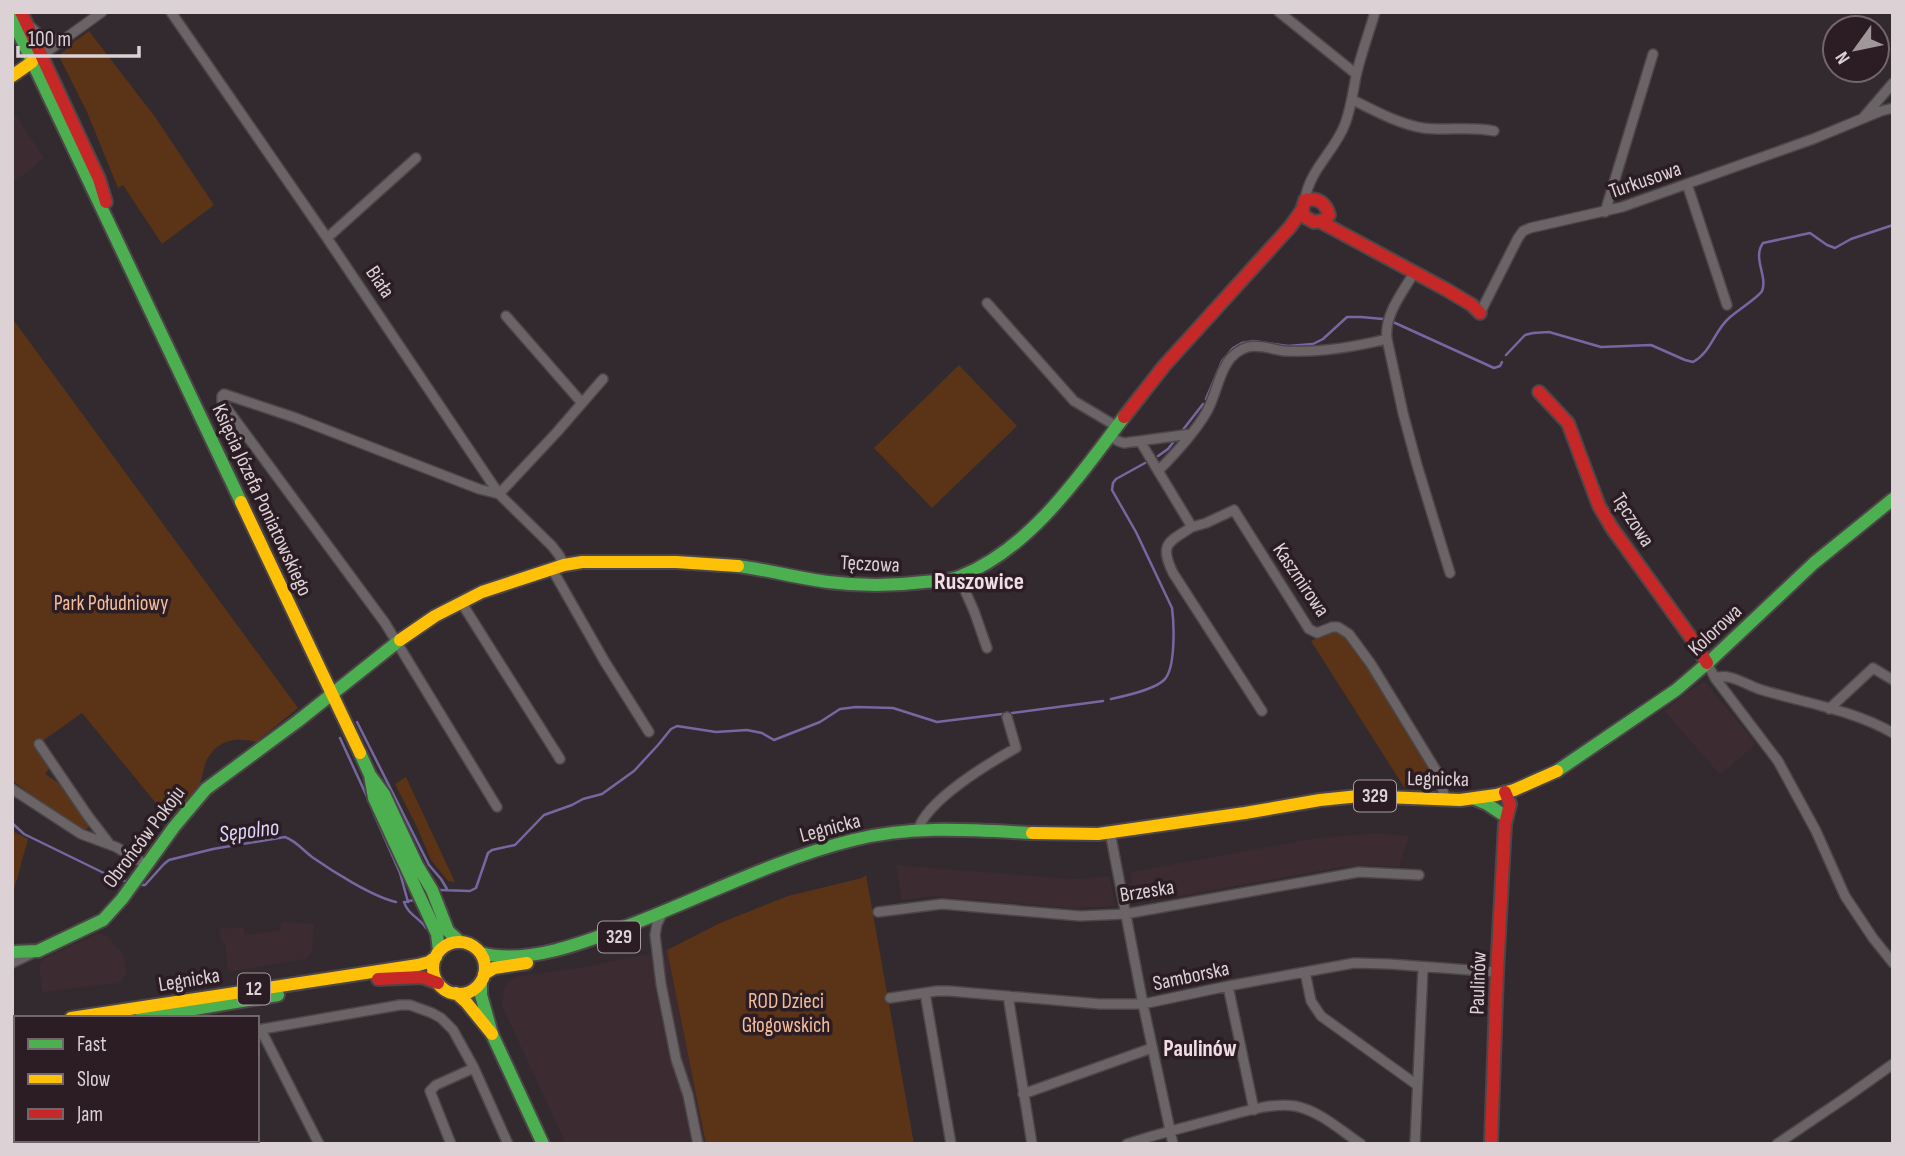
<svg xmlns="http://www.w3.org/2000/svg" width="1905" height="1156" font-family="'Sofia Sans Condensed',sans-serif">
<rect width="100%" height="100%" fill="#322a2e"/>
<path fill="#3d2b32" d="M12,110l32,48 -32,26z
M1702,682l4,1 50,61 -36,31 -56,-65z
M1375,833l34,3 -10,31 -32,-2 -26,2 -205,37 -6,-32 187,-34z
M896,865l162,13 20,1 31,-3 7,30 -46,2 -137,-12 -31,4z
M285,922l29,2 -2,28 -7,7 -77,13 -3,-29h-2l-4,-14 25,-2 1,8 35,-5 1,-7z
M100,934l7,2 15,17 5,19 -6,11 -79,9 -3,-25 4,-8 51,-24z
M667,950l39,194h-140l-64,-138 2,-18 4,-7 9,-4 72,-11z"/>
<path fill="#5b3317" d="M89,31l66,86 59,88 -52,39 -39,-59 -5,3 -31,-76 -28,-56 16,-15z
M12,318l286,390 -42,34c-23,-6 -41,-1 -51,22 -2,7 -3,15 -6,21 -7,12 -21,23 -30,34l-87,-106 -45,32 14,21 -6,8 17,11 29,40 -8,7 -30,-20 -41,-32z
M959,365l58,61 -85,82 -58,-60z
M1330,631h7l5,2c14,14 24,32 35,49 21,32 48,69 59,106l-32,-1 -93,-146z
M406,777l49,105 -7,-1 -17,-21 -15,-35 -21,-41z
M12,831l16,8 -16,58z
M866,875l48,269h-208l-39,-194 53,-27 68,-27 74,-18z"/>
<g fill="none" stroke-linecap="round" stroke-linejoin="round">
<path stroke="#7568a2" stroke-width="2.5" d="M1393,322l101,46 6,-2 2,-4
M1506,355l19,-20 8,-2 16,-1 52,15 50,-2 34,15 8,2c18,-10 21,-30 35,-43 6,-6 32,-23 34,-28 6,-15 -10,-33 1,-48l47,-10 17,12 8,3 16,-9 42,-14
M1206,399l16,-38 11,-13 9,-5 11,-2 35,5 25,-2 10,-5 24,-22h14l22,2
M1182,431l21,-27
M1158,456l10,-7 7,-9
M1111,699c14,-3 43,-9 53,-19 12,-11 10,-57 8,-72l-36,-76 -24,-42 1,-7 3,-4 29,-16
M1012,713l91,-12
M357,722l72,143 12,14 6,10
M340,738l29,63
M374,814l26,59 8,29
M12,823l12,11 86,42 18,6
M142,885h3l19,-21 5,-4 44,-11 72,-12c11,4 18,13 27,20 20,14 61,40 84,45
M440,890l30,1 6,-3 12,-35 4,-3 23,-5 29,-30 28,-10 11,-6 19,-5 32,-23 24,-26 13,-16 6,-3 39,6 31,-2 15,3 12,7 46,-18 20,-13 16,-2 37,1 44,14 65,-8
M414,900l-10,2c4,13 15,15 22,26"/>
<g stroke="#4c4649" stroke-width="12">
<path id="street" d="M171,12l156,226 172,256 53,52 7,9 5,10
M1279,12l77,62
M31,27l12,11 20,2
M38,58l64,-46
M1353,100c22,11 46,24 70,28 24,3 48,-2 71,3
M1863,118l30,-35
M1687,184l40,121
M1305,200c4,-30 30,-49 40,-76 6,-16 8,-32 11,-48 5,-22 13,-43 19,-64
M1605,212l48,-158
M327,238l89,-80
M987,303l87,98 42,25
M1480,313l38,-75 5,-7 7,-3 92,-21 191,-68 68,-28 12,-3
M506,316l76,87
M1387,339l16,74 14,52 33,108
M1110,436l8,5 6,2 67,-9
M1140,441l52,86 14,-4 28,-13 75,119 8,4 15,-6h6l11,7 22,30 66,108 9,28
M1158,471c18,-18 35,-36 48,-58 13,-21 13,-58 42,-66 11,-3 26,3 37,4 34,2 69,-4 102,-12 -3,-24 15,-46 27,-66
M1192,527c-24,15 -33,17 -19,46l89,138
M552,569l53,93 44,70
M959,577l15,34 13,37
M461,602l99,157
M1707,663l8,15 63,83 38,70 29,65 28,42 20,25
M1715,678c14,-6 33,8 47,12 43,13 91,20 131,43
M1829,709l44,-41 20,12
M39,744l49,72 20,26
M12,789l69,45 35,13 31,18
M497,807l-112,-184 -163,-221v-6l2,-2 72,24 183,71 20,5 58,-62 46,-53
M918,830c9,-30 71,-67 98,-82l-9,-31
M1110,832l33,172 30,140
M878,912l64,-8 138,12 45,-2 234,-42 60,3
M661,916l-4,8 -2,11 6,49 15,75 12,36 10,49
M12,963l21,-10
M1305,972l6,29 10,15 96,69
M1228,986l26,124
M925,993l26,151
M1008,996l24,148
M890,998l47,-7h12l151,13h43l85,-18 126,-23 35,1 108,8
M257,1030l143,-25h10l22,8 9,5 12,12 21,38 34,76
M261,1030l58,114
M1023,1094l129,-46
M56,1140l1,4
M192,1140v4
M451,1144l-21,-53 6,-6 38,-17
M1127,1144c29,-10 59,-17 89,-25 24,-6 54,-17 79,-13 25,5 45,24 66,38
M1415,1144l8,-177
M1777,1144l71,-48 45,-32"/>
</g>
<g stroke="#4c4649" stroke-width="16">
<path id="fast" d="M12,19l229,483
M738,566c30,4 60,12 90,16 32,4 64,4 96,0 12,-1 26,-1 37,-6 70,-28 119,-101 163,-159
M360,753l10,22 14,19 33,71 15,25 16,41 12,11
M1557,771l119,-81 35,-30 103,-97 79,-64
M370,775l4,23 63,136 2,17
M1475,799l12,5 15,10
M12,952l26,-1 65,-31 19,-21 52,-72 32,-38 92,-68 102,-81
M481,953c47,13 110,-13 154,-30 72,-28 142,-64 218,-83 59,-15 119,-10 179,-7
M481,982v13l11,39 51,110
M141,1018l137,-23"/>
</g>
<g stroke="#4c4649" stroke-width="16">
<path id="slow" d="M12,76l20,-14
M241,502l119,251
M400,640l35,-24 47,-24 82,-27 18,-3h94l62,4
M1032,833l66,1 147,-21 75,-13 39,-4 101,4 36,-5 18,-5 43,-19
M433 968a26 26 0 1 1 52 0a26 26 0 1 1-52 0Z
M484,974l10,-6 33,-5
M456,993l10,9 26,32
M71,1018l347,-53 11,-3 7,-5
M12,1034l4,-1"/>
</g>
<g stroke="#4c4649" stroke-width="16">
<path id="jam" d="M21,12l78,167 7,23
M1321,222l126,68 25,15 8,8
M1539,392l29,31 31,83 13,22 80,111 15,24
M1124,417l40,-51 126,-139 12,-17 3,-10c13,-3 21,3 24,15l-4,5 -11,2 -9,-5 -3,-7
M378,979l44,-2 16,6
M1491,1144l6,-172 8,-148 5,-20 -5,-12"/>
</g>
<use href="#street" stroke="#6a6466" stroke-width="9"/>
<use href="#fast" stroke="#4caf50" stroke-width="12"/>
<use href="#slow" stroke="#ffc107" stroke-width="12"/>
<use href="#jam" stroke="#c62828" stroke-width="12"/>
</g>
<g text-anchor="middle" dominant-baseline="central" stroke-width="7" stroke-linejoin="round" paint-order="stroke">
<g fill="#2b1d23" stroke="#a79ca0" stroke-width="2">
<rect x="1354" y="780.5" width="42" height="31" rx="5"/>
<rect x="598" y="921.5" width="42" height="31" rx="5"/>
<rect x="238" y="973.5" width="32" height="31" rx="5"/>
</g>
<g font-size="19" font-weight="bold" fill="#dcd2d6">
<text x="1375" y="796">329</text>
<text x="619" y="937">329</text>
<text x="254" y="989">12</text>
</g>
<g font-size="21" fill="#dcd2d6" stroke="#2b1d23">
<text transform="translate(1645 180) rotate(-19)">Turkusowa</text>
<text transform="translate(380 282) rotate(56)">Biała</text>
<text transform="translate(262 500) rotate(65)">Księcia Józefa Poniatowskiego</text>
<text transform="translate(1633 520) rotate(57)">Tęczowa</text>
<text transform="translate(870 564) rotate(3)">Tęczowa</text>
<text transform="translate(1301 580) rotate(56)">Kaszmirowa</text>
<text transform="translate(1715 630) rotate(-43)">Kolorowa</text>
<text transform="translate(1438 779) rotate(1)">Legnicka</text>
<text transform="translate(830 828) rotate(-15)">Legnicka</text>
<text transform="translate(144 837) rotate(-53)">Obrońców Pokoju</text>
<text transform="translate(1147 891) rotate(-9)">Brzeska</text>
<text transform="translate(1191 976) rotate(-12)">Samborska</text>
<text transform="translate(189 980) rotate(-9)">Legnicka</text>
<text transform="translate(1478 983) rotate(-88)">Paulinów</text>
</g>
<g font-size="21" fill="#f4be9d" stroke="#2b1d23">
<text x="111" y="603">Park Południowy</text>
<text x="786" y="1001">ROD Dzieci<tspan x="786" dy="24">Głogowskich</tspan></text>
</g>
<g font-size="23" font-style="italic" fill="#ddd7fc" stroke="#2b1d23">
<text transform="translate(249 831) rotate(-7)">Sępolno</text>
</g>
<g font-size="23" font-weight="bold" fill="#f1dee5" stroke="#2b1d23">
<text x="1200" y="1049">Paulinów</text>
</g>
<g font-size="24" font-weight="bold" fill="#f1dee5" stroke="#2b1d23">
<text x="979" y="581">Ruszowice</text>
</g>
</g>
<rect width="1905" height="1156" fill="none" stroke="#dcd2d6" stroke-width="28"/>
<rect x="14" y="1016" width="245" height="126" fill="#2b1d23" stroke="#72656b" stroke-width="2"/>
<rect x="28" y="1039" width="35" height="10" fill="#4caf50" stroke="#72656b" stroke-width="2"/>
<text x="77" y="1051" font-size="21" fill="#dcd2d6">Fast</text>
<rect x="28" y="1074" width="35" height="10" fill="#ffc107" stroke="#72656b" stroke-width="2"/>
<text x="77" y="1086" font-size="21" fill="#dcd2d6">Slow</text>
<rect x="28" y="1109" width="35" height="10" fill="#c62828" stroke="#72656b" stroke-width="2"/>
<text x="77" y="1121" font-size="21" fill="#dcd2d6">Jam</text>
<g transform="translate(1856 49) rotate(237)"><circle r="33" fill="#2b1d23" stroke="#72656b" stroke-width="2"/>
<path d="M0-5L12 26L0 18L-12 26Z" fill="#a0979b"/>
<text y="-10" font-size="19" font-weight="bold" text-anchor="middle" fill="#dcd2d6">N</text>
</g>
<path d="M18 46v10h121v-10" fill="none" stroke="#dcd2d6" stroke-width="3.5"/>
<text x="28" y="46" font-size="21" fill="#dcd2d6" stroke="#2b1d23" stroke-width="5" paint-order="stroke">100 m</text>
</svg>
